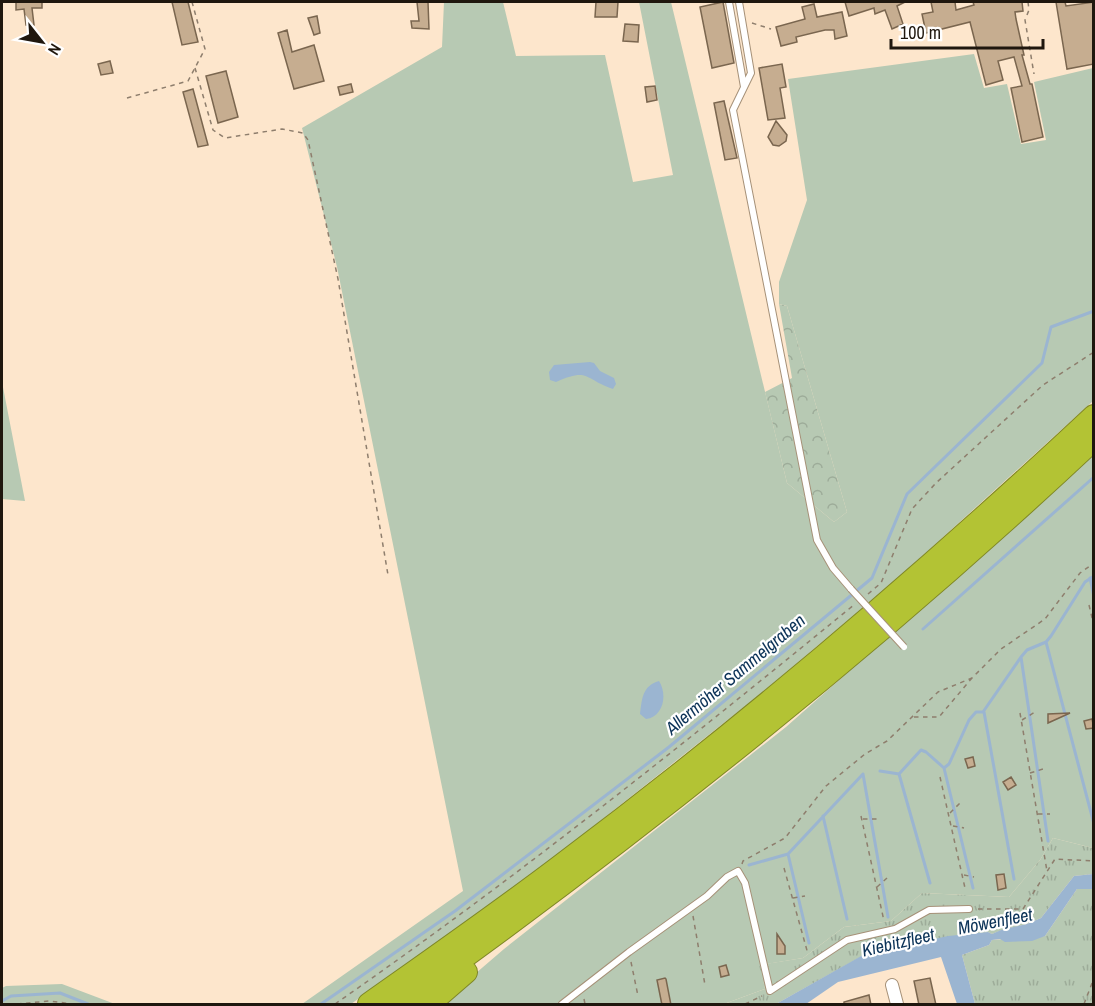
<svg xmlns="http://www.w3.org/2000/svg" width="1095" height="1006" font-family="'Archivo Narrow',sans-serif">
<defs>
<pattern id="forest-crowns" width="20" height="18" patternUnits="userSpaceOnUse" patternTransform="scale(1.5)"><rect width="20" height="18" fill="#b7c9b3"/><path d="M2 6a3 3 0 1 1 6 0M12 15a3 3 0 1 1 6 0" fill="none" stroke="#9dac99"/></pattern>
<pattern id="park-tufts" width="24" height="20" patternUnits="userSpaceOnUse" patternTransform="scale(1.5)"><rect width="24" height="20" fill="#b7c9b3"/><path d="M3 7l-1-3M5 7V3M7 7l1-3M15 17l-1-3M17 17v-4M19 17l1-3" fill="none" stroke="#9dac99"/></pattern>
</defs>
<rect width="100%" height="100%" fill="#fde6cc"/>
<path fill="#b7c9b3" d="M444,2h59l13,54 89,-1 28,127 40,-7 -34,-173h32l116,481 47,39 13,-10 -60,-206 -8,-2v-22l28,-82 -19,-121 186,-25 10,34 23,-4 14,60 25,-4 -12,-58 59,-14v333l-195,177 -139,117 -218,173 -190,136h-49l161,-113 -126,-624 -35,-139 140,-81z
M2,382l23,119 -23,-2z
M1093,455v393l-40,-10 -13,22 -31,37 -87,-4 -31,28 -47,6 -41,31 -43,7 5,24 -41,15h-284l64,-55 282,-222z
M62,984l53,20h-113v-16l4,-2z"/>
<path fill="url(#forest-crowns)" d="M779,304l8,2 60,206 -13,10 -47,-39 -22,-91 27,-14z"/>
<path fill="url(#park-tufts)" d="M1053,838l40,10v26l-19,2 -33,42 -14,6 -25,6 -10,4 -4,-2 -124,23 -88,49h-52l41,-15 -6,-24 44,-7 41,-31 47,-6 31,-28 87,4 31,-37z
M1077,889h16v115h-118l-13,-49 27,-10 3,-5 53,-4z"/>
<path fill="#9bb5d1" d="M590,362l4,1 6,8 14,7 2,6 -3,5c-29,-10 -24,-22 -57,-7l-6,-2 -1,-8 5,-7z
M659,681c9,14 4,36 -13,38l-6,-5c2,-15 2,-28 19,-33z
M1093,874v15h-16l-32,47 -13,5 -27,1 -5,-3 -8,1 -3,5 -27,10 13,49h-18l-16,-47 -103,25 -32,22h-30l87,-49 85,-19 40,-4 4,2 9,-4 26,-6 14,-6 33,-42z"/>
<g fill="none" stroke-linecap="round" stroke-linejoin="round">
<path stroke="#9bb5d1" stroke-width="3" d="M1090,578l4,19
M923,629l171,-152
M1046,642l48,182
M1021,657l27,184
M984,712l30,167
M944,768l29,120
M880,771l19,3 22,-24 5,2 18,16 5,-4 20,-44 7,-8h7l38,-55 6,-7 19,-8 5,-6 34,-54 9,-6
M863,774l25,143
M899,774l31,109
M823,816l24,103
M788,854l21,89
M749,865l39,-11 75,-80
M2,1001l9,-5 49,-3 28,11
M321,1004l134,-93 214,-164 203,-169 35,-84 135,-131 9,-36 43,-16"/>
</g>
<path fill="#c6ad90" stroke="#7a664f" stroke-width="1.5" d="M16,2h26v6h-10l2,17h-8l-2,-16 -8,1z
M172,2h16l10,40 -16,3z
M417,2h11l1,27 -17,-1 -1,-7h8z
M596,2h22l-1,15h-22z
M723,2l11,61 -22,5 -12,-61z
M845,2h60l-8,4 6,18 -11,5 -7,-19 -10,4 -1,-6 -25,8z
M931,2h24l1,8 18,-5 -1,-3h49l1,9 -8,1 1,7 8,36h-2l8,29h2l11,53 -21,5 -11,-54 11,-2 -8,-29 -16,4 5,19 -17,5 -16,-63 -44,11 -4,-19 11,-2z
M1056,2h9l1,4 28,-4v62l-27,5z
M814,4l3,13 25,-5 5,24 -12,3 -1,-9h-9l-29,7 1,5 -16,4 -5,-19 29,-8 -3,-12z
M317,16l3,17 -6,2 -6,-17z
M625,24l14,1 -1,17 -15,-1z
M287,30l5,22 22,-7 10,36 -30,8 -16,-56z
M110,61l3,12 -12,2 -3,-11z
M782,64l4,23 -6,1 5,30 -17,2 -9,-52z
M226,71l12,46 -20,6 -12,-47z
M351,84l2,8 -13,3 -2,-8z
M655,86l2,14 -10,2 -2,-15z
M193,89l15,56 -10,2 -15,-55z
M724,101l13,57 -12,2 -11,-57z
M776,121l11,14 -1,6 -7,5 -6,-1 -5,-8z
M1070,713l-22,10v-9z
M1092,719l2,9 -8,1 -2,-8z
M973,757l2,9 -7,2 -3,-9z
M1011,777l5,8 -8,5 -5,-8z
M1004,874l2,14 -8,2 -2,-15z
M777,934l8,12v8h-8z
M726,965l3,10 -8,2 -2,-10z
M665,978l1,1 5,26h-9l-5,-25z
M930,978l6,27h-17l-5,-24z
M869,995l2,10h-27v-3z"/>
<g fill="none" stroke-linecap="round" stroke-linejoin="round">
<g stroke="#a69178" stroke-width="8">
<path id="lane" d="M729,2l15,85
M739,2l12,71 -18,37 84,430 16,28 18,21
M562,1004l67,-52 78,-56 20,-19 11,-6 7,12 25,108 77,-51 48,-11 34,-19 40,-1"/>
</g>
<g stroke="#a69178" stroke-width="14">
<path id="street" d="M892,985l5,19"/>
</g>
<g stroke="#7f8727" stroke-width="24">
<path id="highway" d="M369,1004c65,-46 131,-92 194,-140 185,-139 362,-290 531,-448
M399,1004c242,-173 477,-360 695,-565
M429,1004l37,-32"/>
</g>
<path stroke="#8e7e6d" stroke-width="1.5" stroke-dasharray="4.5 4.5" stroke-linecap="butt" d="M1028,2l1,8 -4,10 9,54
M752,23l19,6
M195,68l18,62 12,8 57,-9 21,4 5,7 30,139 50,296
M127,98l61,-17 17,-32 -13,-47
M868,594l13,-11 31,-74 24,-26 107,-98 51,-33
M1089,605l5,21
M1020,713l27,158
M914,717h25l33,-39
M1022,720l13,-8
M1030,773l13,-4
M940,777l25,111
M950,813l10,-10
M1038,814h12
M861,816l23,105
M863,819h15
M953,826l11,2
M742,864l1,-3 42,-23 41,-52 39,-32 22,-13 51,-49 34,-14 29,-29 44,-30 35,-46 14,-10
M784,868l24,86
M964,875l10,2
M877,887l10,-9
M793,898l12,-2
M978,909h45l32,-50 39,2
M693,916l12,69
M631,962l7,34
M584,999l1,5
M17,1004l32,-3 24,3
M335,1004c180,-125 350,-261 520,-400
M745,1004l17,-8
M1084,1004l10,-26"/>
<use href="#lane" stroke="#fff" stroke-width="6"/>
<use href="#street" stroke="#fff" stroke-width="12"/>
<use href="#highway" stroke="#b3c334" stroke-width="22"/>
<g stroke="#a69178" stroke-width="8" stroke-linecap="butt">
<path id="lane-bridge" d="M851,589l53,58"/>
</g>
<use href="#lane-bridge" stroke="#fff" stroke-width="6"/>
</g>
<g text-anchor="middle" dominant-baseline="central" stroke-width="4.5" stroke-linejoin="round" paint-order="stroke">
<g font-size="18" font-style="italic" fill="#0b3257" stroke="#fff">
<text transform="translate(735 674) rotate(-40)">Allermöher Sammelgraben</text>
<text transform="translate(995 921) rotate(-11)">Möwenfleet</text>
<text transform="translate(898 942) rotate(-13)">Kiebitzfleet</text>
</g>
</g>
<rect width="1095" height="1006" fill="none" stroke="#1f170e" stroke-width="6"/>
<g transform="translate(42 42) rotate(121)" stroke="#ffffff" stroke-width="4.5" paint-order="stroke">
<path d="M0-4.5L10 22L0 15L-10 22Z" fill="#1f170e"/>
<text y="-9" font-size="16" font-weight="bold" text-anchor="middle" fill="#1f170e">N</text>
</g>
<path d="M891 39v9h152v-9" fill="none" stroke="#1f170e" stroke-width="3"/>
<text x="900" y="39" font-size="18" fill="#1f170e" stroke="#ffffff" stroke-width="4.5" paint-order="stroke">100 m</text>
</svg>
